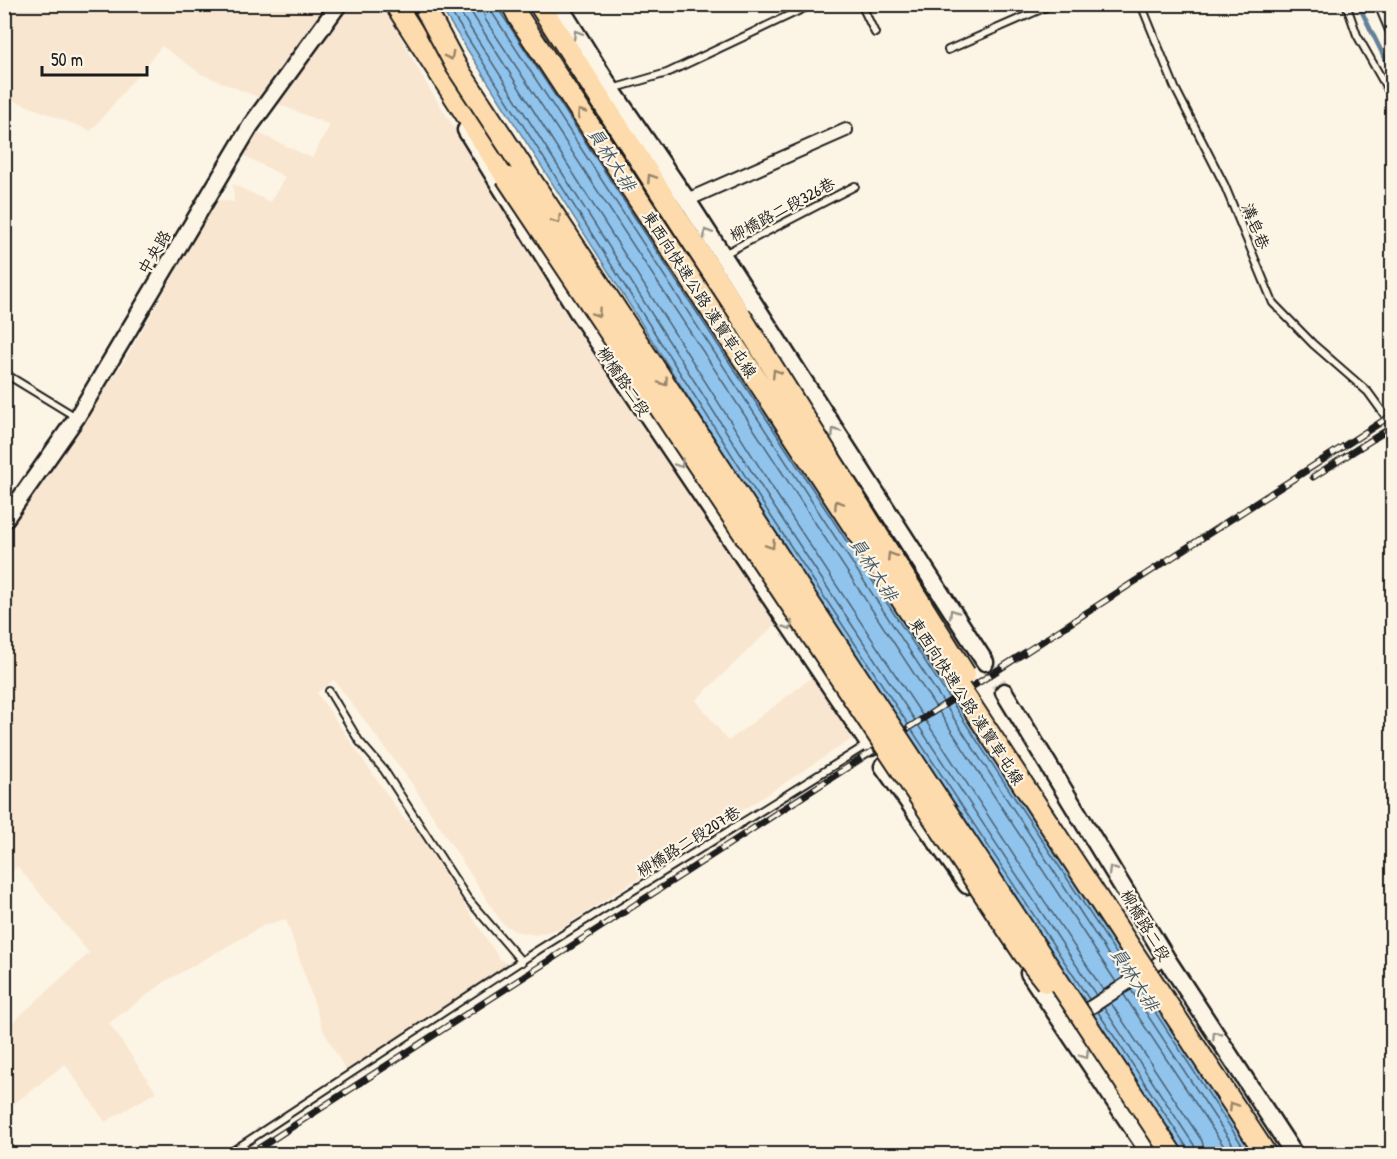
<svg xmlns="http://www.w3.org/2000/svg" width="1397" height="1159" font-family="'Patrick Hand','LXGW WenKai TC',sans-serif">
<rect width="100%" height="100%" fill="#fcf5e5"/>
<filter id="ink" filterUnits="userSpaceOnUse"><feTurbulence type="fractalNoise" baseFrequency=".0167" numOctaves="2"/><feDisplacementMap in="SourceGraphic" scale="12" xChannelSelector="R" yChannelSelector="G"/><feConvolveMatrix kernelMatrix="1 2 1 2 8 2 1 2 1" color-interpolation-filters="sRGB"/></filter>
<g filter="url(#ink)">
<path fill="#f9e6d1" d="M4,5h325l-37,56 -32,37 -59,-24 -39,-28 -71,85 -86,-34z
M350,5h33l41,75 70,110 286,430 -84,80 32,41 87,-66 40,62 -293,191 -26,7 -22,-4 -12,-8 -92,-142 -76,-101 -17,13 87,126 7,3 88,136 10,7 -163,106 -23,-41 -37,-111 -21,6 -99,56 -57,42 47,69 -51,30 -40,-58 -60,47v-82l84,-76 -72,-87 -13,16 1,-350 118,-169 52,-90 15,-52 10,-24 34,5 -1,-18 37,18 15,-25 -50,-26 21,-19 56,26 18,-33 -52,-21z"/>
<path fill="#90c4ed" stroke="#628199" stroke-width="1.5" d="M439,5h64l752,1149h-71l-424,-644z"/>
<g fill="none" stroke-linecap="round" stroke-linejoin="round">
<path stroke="#4a5f70" stroke-width="1.5" d="M446,4l319,503 324,492
M455,4l316,498 325,493
M466,4l313,494 324,492
M482,4l3,15 631,963
M491,4l2,10 630,963
M498,4l1,6 630,963
M1138,986l110,168
M1131,990l108,164
M1124,995l105,159
M1111,1003l91,138 3,13
M1104,1008l90,137 2,9
M1098,1012l90,137 1,5"/>
<path stroke="#628199" stroke-width="4.5" d="M1358,4l34,69"/>
<path stroke="#dad4c7" stroke-width="16" stroke-dasharray="16 8" stroke-linecap="butt" d="M985,662l19,30"/>
<g stroke="#1c1c1c" stroke-width="10">
<path id="service" d="M861,4l14,29
M1141,4l34,84 49,96 49,119 40,41 55,48 24,33
M1346,4l11,31 35,62
M948,50l105,-46
M612,89l55,-16 146,-69
M724,254l131,-68
M4,373l72,44
M329,691l30,50 25,29 83,128 55,64
M228,1154l310,-204 330,-206"/>
</g>
<g stroke="#1c1c1c" stroke-width="16">
<path id="minor" d="M1381,4l11,26
M687,200l159,-70
M1076,1017l90,-59"/>
</g>
<g stroke="#1c1c1c" stroke-width="20">
<path id="tertiary" d="M4,521l73,-104 174,-292 88,-121"/>
</g>
<g stroke="#1c1c1c" stroke-width="21">
<path id="secondary" d="M558,4l53,85 76,111 298,462
M466,130l112,182 293,435
M1004,692l162,266 128,196
M883,766l84,119
M1029,973l121,181"/>
</g>
<g stroke="#1c1c1c" stroke-width="24">
<path id="trunk" d="M395,4l111,173
M539,4l201,311"/>
</g>
<use href="#service" stroke="#fcf5e5" stroke-width="6"/>
<use href="#minor" stroke="#fcf5e5" stroke-width="12"/>
<use href="#tertiary" stroke="#fcf5e5" stroke-width="15"/>
<use href="#secondary" stroke="#fcf5e5" stroke-width="16"/>
<use href="#trunk" stroke="#fddbac" stroke-width="20"/>
<g stroke="#1c1c1c" stroke-width="7">
<path id="rail" d="M1313,477l79,-50
M250,1154l1142,-739"/>
</g>
<use href="#rail" stroke="#fcf5e5" stroke-width="4.5" stroke-dasharray="14" stroke-linecap="butt"/>
<g stroke="#1c1c1c" stroke-width="24" stroke-linecap="butt">
<path id="trunk-bridge" d="M423,4l33,62 716,1088
M512,4l7,14 747,1136
M506,177l518,777 22,28
M740,315l225,359"/>
</g>
<use href="#trunk-bridge" stroke="#fddbac" stroke-width="20"/>
</g>
<defs><path id="oneway-chevron" d="M-2-3.5L2.5 0L-2 3.5" fill="none" stroke-width="1.6" stroke-linecap="round" stroke-linejoin="round" transform="scale(1.5)"/></defs>
<g stroke="#97938b">
<use href="#oneway-chevron" transform="translate(577 34) rotate(-122)"/>
<use href="#oneway-chevron" transform="translate(707 233) rotate(-122)"/>
<use href="#oneway-chevron" transform="translate(835 432) rotate(-123)"/>
<use href="#oneway-chevron" transform="translate(680 464) rotate(56)"/>
<use href="#oneway-chevron" transform="translate(953 613) rotate(-123)"/>
<use href="#oneway-chevron" transform="translate(789 626) rotate(56)"/>
<use href="#oneway-chevron" transform="translate(1112 870) rotate(-121)"/>
<use href="#oneway-chevron" transform="translate(1216 1035) rotate(-123)"/>
<use href="#oneway-chevron" transform="translate(1085 1055) rotate(57)"/>
</g>
<g stroke="#98856b">
<use href="#oneway-chevron" transform="translate(450 56) rotate(62)"/>
<use href="#oneway-chevron" transform="translate(581 113) rotate(-123)"/>
<use href="#oneway-chevron" transform="translate(651 178) rotate(-123)"/>
<use href="#oneway-chevron" transform="translate(557 220) rotate(57)"/>
<use href="#oneway-chevron" transform="translate(597 313) rotate(56)"/>
<use href="#oneway-chevron" transform="translate(776 373) rotate(-122)"/>
<use href="#oneway-chevron" transform="translate(664 382) rotate(57)"/>
<use href="#oneway-chevron" transform="translate(838 504) rotate(-123)"/>
<use href="#oneway-chevron" transform="translate(771 545) rotate(57)"/>
<use href="#oneway-chevron" transform="translate(891 556) rotate(-122)"/>
<use href="#oneway-chevron" transform="translate(1233 1106) rotate(-123)"/>
</g>
</g>
<g text-anchor="middle" dominant-baseline="central" stroke-width="4.5" stroke-linejoin="round" paint-order="stroke">
<g font-size="16" fill="#1c1c1c" stroke="#fcf5e5">
<text transform="translate(782 209) rotate(-28)">柳橋路二段326巷</text>
<text transform="translate(1256 226) rotate(68)">溝皂巷</text>
<text transform="translate(154 252) rotate(-59)">中央路</text>
<text transform="translate(700 294) rotate(57)">東西向快速公路 漢寶草屯線</text>
<text transform="translate(624 381) rotate(56)">柳橋路二段</text>
<text transform="translate(967 701) rotate(57)">東西向快速公路 漢寶草屯線</text>
<text transform="translate(688 841) rotate(-32)">柳橋路二段207巷</text>
<text transform="translate(1146 925) rotate(59)">柳橋路二段</text>
</g>
<g font-size="18" font-style="italic" fill="#455765" stroke="#fcf5e5">
<text transform="translate(612 159) rotate(57)">員林大排</text>
<text transform="translate(874 569) rotate(57)">員林大排</text>
<text transform="translate(1135 979) rotate(57)">員林大排</text>
</g>
</g>
<rect width="1397" height="1159" fill="none" stroke="#fcf5e5" stroke-width="24"/>
<rect x="12" y="12" width="1373" height="1135" fill="none" stroke="#1c1c1c" stroke-width="2" filter="url(#ink)"/>
<path d="M42 66v9h105v-9" fill="none" stroke="#1c1c1c" stroke-width="3"/>
<text x="51" y="66" font-size="18" fill="#1c1c1c" stroke="#fcf5e5" stroke-width="4.5" paint-order="stroke">50 m</text>
</svg>
